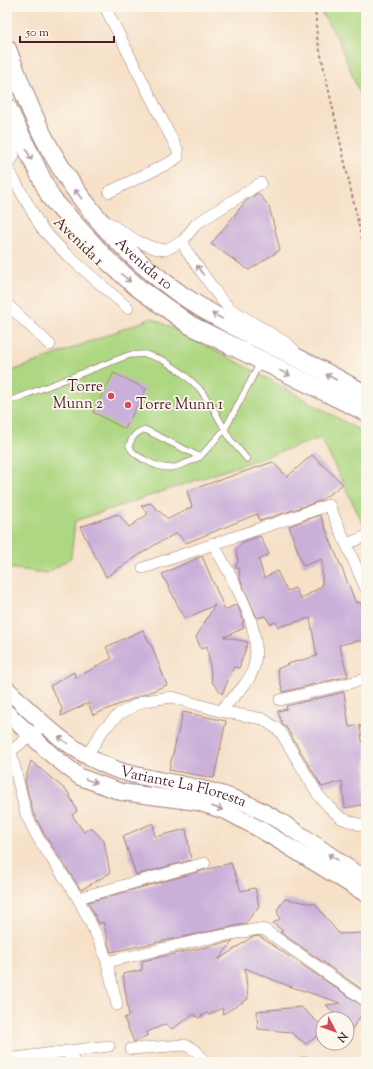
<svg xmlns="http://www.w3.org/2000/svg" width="373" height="1069" font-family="'Sorts Mill Goudy',serif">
<rect width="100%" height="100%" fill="#fbf7ec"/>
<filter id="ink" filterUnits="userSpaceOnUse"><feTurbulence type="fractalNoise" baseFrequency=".025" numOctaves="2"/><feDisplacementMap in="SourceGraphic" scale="8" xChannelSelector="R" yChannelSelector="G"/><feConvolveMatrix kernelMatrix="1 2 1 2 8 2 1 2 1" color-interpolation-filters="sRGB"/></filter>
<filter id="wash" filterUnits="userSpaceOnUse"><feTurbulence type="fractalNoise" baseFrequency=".012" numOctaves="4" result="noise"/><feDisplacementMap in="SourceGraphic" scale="16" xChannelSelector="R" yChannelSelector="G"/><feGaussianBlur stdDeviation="0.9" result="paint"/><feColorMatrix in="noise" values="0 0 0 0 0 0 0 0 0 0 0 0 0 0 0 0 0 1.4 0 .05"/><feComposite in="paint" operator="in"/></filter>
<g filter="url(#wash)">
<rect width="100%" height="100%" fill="#f6e0c7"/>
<path fill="#add782" stroke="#7c7b56" d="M318,7h48v103l-28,-71z
M152,318l93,48 121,68v96l-45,-92 -246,83 -4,37 -24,15 -40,-5v-195z"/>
<g id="blocks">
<path fill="#cab0d9" d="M258,193l11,13 11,44 -31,20 -38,-26 34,-42z
M114,373l32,16 -21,40 -32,-17z
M312,455l31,29 -23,17 -60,20 -3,-7 -71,29 -9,-10 -21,11 -50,33 -26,-50 38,-13 11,13 19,-13 -7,-8 9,-3 18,16 24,-12 -5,-16 86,-29 14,15z
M320,515l36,88 4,-1 6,12v25l-27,6 9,31 -65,16 -6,-23 14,-6 26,-7 -7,-38 -32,9 -2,-5 -6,2 -5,-8 -8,2 -17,-39 -1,-11h-4l3,-7 -2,-11 7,-8 17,-6 9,18 -10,6 5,18 13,-7 10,20 8,-3 6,11 21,-13v-27l-19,7 -14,-40z
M202,556l23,54 12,-6 7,18 -2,1 2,5 -20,9 24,5 -9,26 -5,-1 -12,27 -10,-12 -5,-36 -6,3 -5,-12 19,-32 -30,14 -23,-45z
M143,630l9,17 15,38 -74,30 -5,-12 -27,13 1,-8 -12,-22 24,-14 2,6 36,-20 -6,-11z
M344,692l5,35 11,-2 2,17 4,-1v63l-21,4 -3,-27 -20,6 -36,-60 -4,-3 -4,-13 9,-2 -1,-3z
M183,712l43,9 -12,57 -45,-8z
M31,761l37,31 9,19 -5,4 12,17 7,-5 13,14 6,32 -29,17 -37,-56 -11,-22 -8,-31z
M153,823l2,14 31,-8 5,31 -55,15 -13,-39z
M231,863l10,28 14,-3 4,18 -14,18 -134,28 -8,-30 -4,2 -11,-22z
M285,899l30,5 24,30 27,-1v59l-86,-60 3,-1 -10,-8 7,-4 -3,-9z
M259,936l107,72v3h-2l-17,25v-17h-7l-14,-14 15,-2 -55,-18 -41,-17 3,31 -25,15 -1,-6 -13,7 -2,-2 -9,5 -4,-4 -22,15 -6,-5 -19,8 1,3 -14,7 -10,-24 5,-2 -6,-42 19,-4v-9l91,-20 -15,19 34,-23z
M301,1007l22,20v5l-17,12 -16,-12 -32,-3 -1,-18z"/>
</g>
</g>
<g filter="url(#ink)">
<use href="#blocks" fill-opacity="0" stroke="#a08079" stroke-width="1"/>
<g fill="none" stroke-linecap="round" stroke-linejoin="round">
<g stroke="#a08079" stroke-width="7">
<path id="service" d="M7,402l122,-47 16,-1 18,6 18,12 18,16 13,18 18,33 17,20
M146,430l54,27c-24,10 -30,17 -55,3 -7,-4 -12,-6 -16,-14 3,-9 7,-15 17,-16z
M200,457l25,-28 35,-66"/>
</g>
<g stroke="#a08079" stroke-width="12">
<path id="minor" d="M105,7l73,144v6l-7,5 -62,30
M7,165l7,-9 -7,-22 8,-8
M7,167l35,62 25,26 61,53
M107,222l30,19 17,7 11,2 18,-9 13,-17 65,-41
M183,241l3,9 34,48 9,10 59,36 6,6
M7,304l43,41
M213,543c18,35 53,86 40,127 -6,16 -22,29 -33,41
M347,544l19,-8
M143,568l186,-63 37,84
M280,700l86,-21
M11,752l15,62 12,24 40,60 23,46 6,18 10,43
M7,754l37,-29
M86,757l17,-27 16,-16 25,-13 28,-4 48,14 43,8 17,12 39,65 10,11 12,11 25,9
M78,898l127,-35
M107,962l97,-23 55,-10 6,1 101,71
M131,1049l53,-4c11,3 15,9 21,17
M66,1051l9,11
M7,1059l102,-13
M303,1062h3"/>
</g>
<g stroke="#a08079" stroke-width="18">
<g id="secondary">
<path id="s1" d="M7,689c35,34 71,71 120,84 34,9 70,12 103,24 44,15 86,49 124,75l12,5"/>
<path d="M7,713l46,43 27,21 41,15 76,10 31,10 35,19 103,63"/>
</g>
</g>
<g stroke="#a08079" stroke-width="20">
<g id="primary">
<path id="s2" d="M7,49c13,33 25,68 43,100 35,64 88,120 150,158 54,32 113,56 166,88"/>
<path d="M7,107l44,91 56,62 30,27 53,38 176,87"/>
</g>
</g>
<path stroke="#a08079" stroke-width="2" stroke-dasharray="3 3" stroke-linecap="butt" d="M315,7l2,30 49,221"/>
<use href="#service" stroke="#fff" stroke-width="5.5"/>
<use href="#minor" stroke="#fff" stroke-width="11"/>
<use href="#secondary" stroke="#fff" stroke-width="16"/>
<use href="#primary" stroke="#fff" stroke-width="18"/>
</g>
<defs><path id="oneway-shaft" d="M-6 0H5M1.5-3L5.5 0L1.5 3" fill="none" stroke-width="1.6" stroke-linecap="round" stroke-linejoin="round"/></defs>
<g stroke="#ae9aa0">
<use href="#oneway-shaft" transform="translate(29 155) rotate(63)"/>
<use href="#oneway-shaft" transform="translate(78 194) rotate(-127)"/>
<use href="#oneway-shaft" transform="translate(200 270) rotate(-125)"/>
<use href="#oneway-shaft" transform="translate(126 278) rotate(42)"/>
<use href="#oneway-shaft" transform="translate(217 316) rotate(-152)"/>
<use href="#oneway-shaft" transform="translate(285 373) rotate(26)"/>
<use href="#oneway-shaft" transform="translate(331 377) rotate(-153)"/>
<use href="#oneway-shaft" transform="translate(63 740) rotate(-144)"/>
<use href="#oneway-shaft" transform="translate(91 781) rotate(20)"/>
<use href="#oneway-shaft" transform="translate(217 808) rotate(18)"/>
<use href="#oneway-shaft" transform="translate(333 857) rotate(-147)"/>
</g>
</g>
<g fill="#d1495b" stroke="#fbf7ec" stroke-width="1.5">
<circle cx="111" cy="396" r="4"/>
<circle cx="128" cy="405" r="4"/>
</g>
<g text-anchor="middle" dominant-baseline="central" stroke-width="3.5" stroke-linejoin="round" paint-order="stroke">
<g font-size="15" fill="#4a1f2b" stroke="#fbf7ec">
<text transform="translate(78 242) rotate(44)">Avenida 1</text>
<text stroke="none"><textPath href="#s2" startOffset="258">Avenida 10</textPath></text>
<text stroke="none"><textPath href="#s1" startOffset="206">Variante La Floresta</textPath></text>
</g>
<g font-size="15" fill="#4a1f2b" stroke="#fbf7ec" text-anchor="end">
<text x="103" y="387">Torre<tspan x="103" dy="17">Munn 2</tspan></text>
<text x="136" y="405" text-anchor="start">Torre Munn 1</text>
</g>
</g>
<rect width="373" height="1069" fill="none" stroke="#fbf7ec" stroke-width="24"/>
<g transform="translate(335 1031) rotate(131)"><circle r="19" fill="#fbf7ec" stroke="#b4a19f"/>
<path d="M0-3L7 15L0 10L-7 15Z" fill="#d1495b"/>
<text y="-6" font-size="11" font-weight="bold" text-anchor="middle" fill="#4a1f2b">N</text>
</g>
<path d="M20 36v6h94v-6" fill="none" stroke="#4a1f2b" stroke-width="2"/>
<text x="26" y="36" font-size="12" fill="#4a1f2b" stroke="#fbf7ec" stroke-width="3" paint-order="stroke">50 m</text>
</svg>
